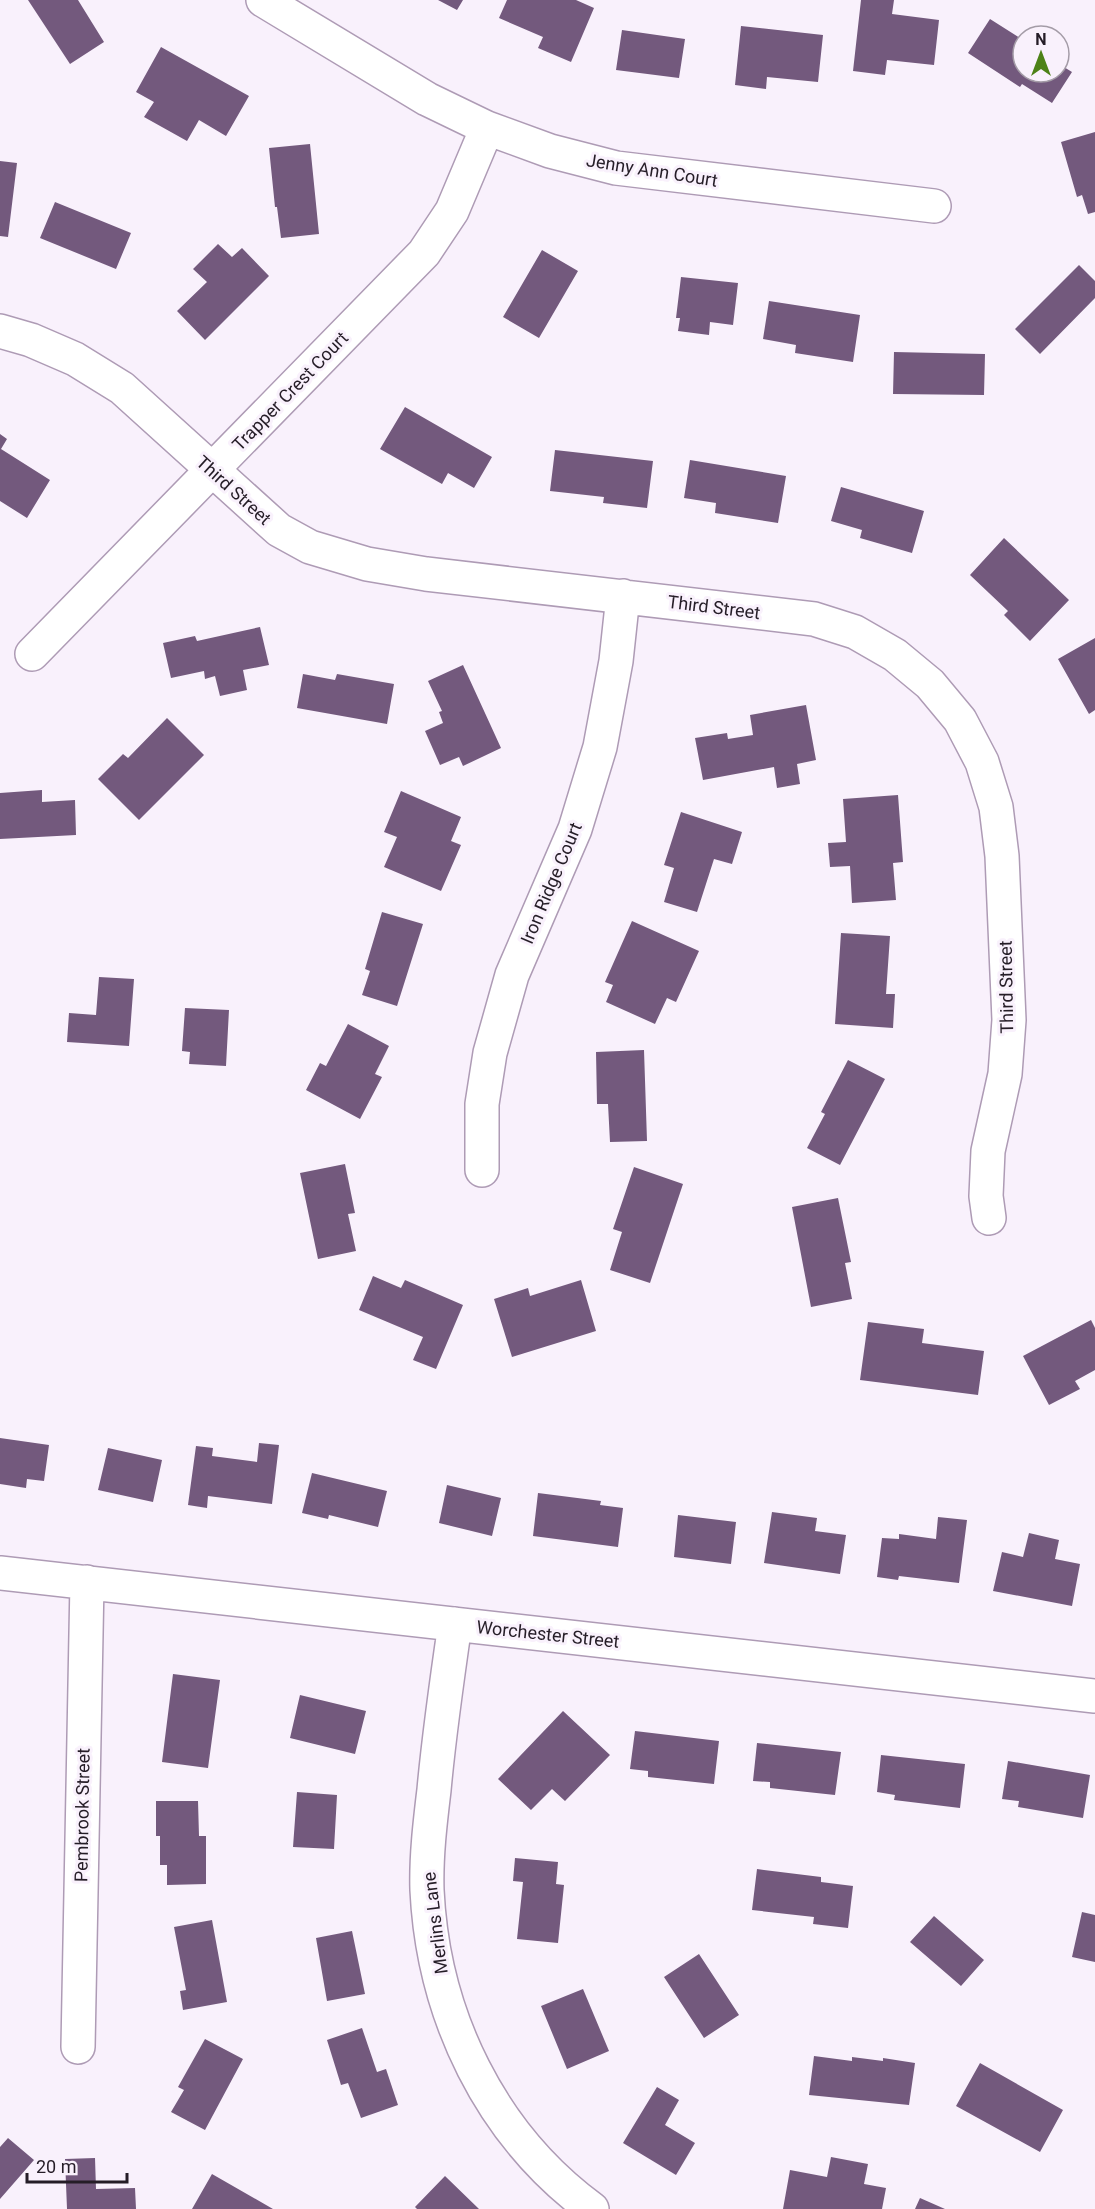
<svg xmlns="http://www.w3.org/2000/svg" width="1095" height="2209" font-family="Roboto,sans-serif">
<rect width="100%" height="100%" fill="#f9f1fc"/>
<path fill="#73597d" d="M28,0h50l26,42 -34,22z
M438,0h25l-6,10z
M507,0h69l18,8 -23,54 -33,-14 5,-11 -44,-19z
M861,0h33l-2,14 47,6 -5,45 -47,-5 -2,15 -32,-4z
M990,19l33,21v32h36v-8l13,8 -20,31 -30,-19 -2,3 -52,-34z
M741,26l82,9 -5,47 -51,-5 -1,12 -31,-4z
M622,30l63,9 -6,39 -63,-8z
M161,47l88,49 -23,40 -27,-16 -12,21 -43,-24 10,-15 -18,-10z
M1095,132v80l-7,2 -6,-19 -5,2 -16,-55z
M310,144l9,90 -38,4 -4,-31h-2l-6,-59z
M0,161l17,2 -9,74 -8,-1z
M55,202l76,31 -15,36 -76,-31z
M218,244l14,13 10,-9 27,28 -64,64 -28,-29 30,-29 -14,-13z
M542,250l36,21 -39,67 -36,-21z
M1079,265l16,16v17l-55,56 -25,-25z
M681,277l57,6 -5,42 -23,-3 -1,13 -31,-4 2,-13h-4z
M769,301l91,14 -7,47 -58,-9 1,-8 -33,-6z
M894,352l91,2 -1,41 -91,-1z
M405,407l87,50 -18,31 -26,-15 -6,11 -62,-35z
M0,434l7,5 -6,10 49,31 -23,38 -27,-17z
M555,450l98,11 -6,47 -44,-5 1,-6 -54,-6z
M690,460l96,16 -8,47 -63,-10 1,-10 -32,-5z
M841,487l83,24 -12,42 -52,-15 2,-8 -31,-9z
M1004,538l65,62 -39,41 -26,-26 4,-4 -38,-36z
M260,627l9,38 -26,5 4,20 -27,6 -5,-20 -10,3 -1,-8 -33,7 -8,-35 32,-7 2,5z
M1095,638v72l-6,4 -31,-55z
M463,665l38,83 -38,18 -4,-9 -19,8 -15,-34 18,-8 -4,-11 3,-1 -14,-30z
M303,674l32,6 2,-6 57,10 -7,40 -90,-16z
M806,705l10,55 -19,4 3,20 -23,4 -3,-21 -71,13 -8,-42 32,-5 1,6 25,-4 -3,-20z
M167,718l37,37 -65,65 -41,-41 25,-25 5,4z
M42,790v12l33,-2 1,35 -76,4v-46z
M401,791l60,26 -10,24 10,4 -20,46 -57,-24 13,-30 -13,-5z
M898,795l5,67 -10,1 3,37 -44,3 -2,-37 -20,1 -2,-24 18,-1 -3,-43z
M681,812l61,20 -10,32 -18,-5 -17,53 -33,-10 10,-34 -10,-3z
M382,912l41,12 -26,82 -35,-11 8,-24 -5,-2z
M632,921l67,30 -23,51 -9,-4 -12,26 -49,-22 7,-17 -8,-3z
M841,933l49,3 -4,58h9l-2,34 -58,-4z
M99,977l35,2 -5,67 -62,-4 2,-29 27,2z
M185,1008l44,2 -3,56 -37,-2 1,-12 -8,-1z
M348,1024l41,22 -14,28 7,3 -22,42 -54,-29 14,-27 6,3z
M644,1050l3,91 -37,1 -2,-38h-11l-1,-52z
M848,1060l37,19 -45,86 -33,-17 18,-34 -4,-2z
M345,1164l10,49 -7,1 8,37 -38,8 -18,-86z
M634,1167l49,17 -33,99 -40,-13 12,-38 -9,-3z
M838,1198l13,64 -6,1 7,36 -41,8 -19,-100z
M373,1276l28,12 4,-8 58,25 -27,64 -23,-9 10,-23 -64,-27z
M581,1280l15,51 -84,26 -18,-58 34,-11 2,8z
M1091,1320l4,8v42l-20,11 5,8 -31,16 -26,-49z
M868,1322l56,7 -2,14 62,8 -6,44 -118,-15z
M0,1438l49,7 -5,36 -17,-2 -1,9 -26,-4z
M259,1443l20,2 -7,59 -64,-8 -1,12 -19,-3 8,-59 17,2 -1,8 45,6z
M108,1448l54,12 -9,42 -55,-12z
M312,1473l75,18 -9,36 -49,-12 -1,4 -26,-6z
M447,1485l54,13 -9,38 -53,-13z
M538,1493l63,8 -1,4 23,3 -5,39 -85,-11z
M772,1512l45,6 -2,13 31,4 -6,39 -76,-11z
M678,1515l58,7 -5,42 -57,-7z
M938,1517l29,3 -8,63 -60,-7 -1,4 -21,-3 5,-39 17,1v-5l37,5z
M1029,1533l30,7 -4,19 25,5 -8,42 -79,-15 9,-39 21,5z
M173,1674l47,6 -12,88 -46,-6z
M300,1695l66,16 -11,43 -65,-16z
M563,1711l47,44 -45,46 -13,-12 -21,21 -33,-31z
M635,1731l84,10 -5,43 -66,-7v-6l-18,-2z
M757,1743l84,9 -6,43 -65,-7v-6l-17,-1z
M881,1755l84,9 -5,44 -66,-8 1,-5 -18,-3z
M1008,1761l82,14 -7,43 -65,-11 1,-6 -17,-2z
M297,1792l40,3 -3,54 -41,-2z
M156,1801h42l1,35h7v48l-39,1v-20h-7v-29h-4z
M515,1858l43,4 -2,22 8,1 -6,58 -41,-4 6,-57 -10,-1z
M757,1869l64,8v5l32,4 -5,42 -35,-4 1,-7 -62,-7z
M1082,1912l13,3v47l-23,-5z
M934,1916l50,44 -23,26 -51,-44z
M212,1920l15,82 -44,8 -3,-19 6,-1 -12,-63z
M352,1931l13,63 -38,7 -11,-63z
M699,1954l40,61 -35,23 -40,-61z
M583,1989l26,62 -42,18 -26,-63z
M362,2028l15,44 9,-3 12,36 -37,13 -13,-35 -7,2 -14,-45z
M205,2039l38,20 -38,71 -34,-18 13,-22 -6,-3z
M814,2056l38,5v-4l31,4v-3l32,5 -6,42 -100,-10z
M980,2063l83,47 -23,42 -84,-46z
M657,2087l22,13 -14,25 30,18 -19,32 -53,-32z
M8,2138l26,22 -34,39v-52z
M831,2157l37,7 -4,20 22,4 -4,21h-99l7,-39 37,7z
M95,2158l1,31 39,-1 1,21h-69l-2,-50z
M212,2174l61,35h-81z
M445,2176l34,33h-62l-2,-2z
M920,2198l25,11h-30z"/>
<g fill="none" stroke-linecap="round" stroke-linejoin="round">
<g stroke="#ae9bb5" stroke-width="36">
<path id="minor" d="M263,0l164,99 60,29 63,23 66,17 318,38
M0,331l31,9 44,19 47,29 157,142 31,17 57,17 59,10 388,45 41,13 40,23 35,29 30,36 22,42 14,45 6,49 7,164 -4,54 -17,77 -2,45 3,22
M32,654l392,-401 28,-42 35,-83
M482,1170v-66l8,-51 22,-78 63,-146 25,-82 16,-86 7,-65
M0,1573l1095,123
M455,1624c-8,55 -16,110 -21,166 -4,33 -8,67 -7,100 6,125 63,244 165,319
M78,2047l9,-465"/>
</g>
<use href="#minor" stroke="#fff" stroke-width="33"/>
</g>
<g text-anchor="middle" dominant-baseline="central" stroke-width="6" stroke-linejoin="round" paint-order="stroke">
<g font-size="18" fill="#251d27" stroke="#f9f1fc">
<text transform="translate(652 170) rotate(9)">Jenny Ann Court</text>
<text transform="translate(290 391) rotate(-46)">Trapper Crest Court</text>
<text transform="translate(234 490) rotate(42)">Third Street</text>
<text transform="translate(714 607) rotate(7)">Third Street</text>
<text transform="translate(551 883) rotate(-67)">Iron Ridge Court</text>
<text transform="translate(1006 987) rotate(-91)">Third Street</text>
<text transform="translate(548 1634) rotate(6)">Worchester Street</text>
<text transform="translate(82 1815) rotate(-89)">Pembrook Street</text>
<text transform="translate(435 1923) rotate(-97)">Merlins Lane</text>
</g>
</g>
<g transform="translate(1041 54)"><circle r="28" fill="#f9f1fc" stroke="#a49ca7" stroke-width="1.5"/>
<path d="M0-4.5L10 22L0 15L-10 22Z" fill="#4d8217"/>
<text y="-9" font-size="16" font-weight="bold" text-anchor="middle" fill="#251d27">N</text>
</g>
<path d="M27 2173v9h100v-9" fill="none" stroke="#251d27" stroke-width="3"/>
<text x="36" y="2173" font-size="18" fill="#251d27" stroke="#f9f1fc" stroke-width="4.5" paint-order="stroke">20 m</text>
</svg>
